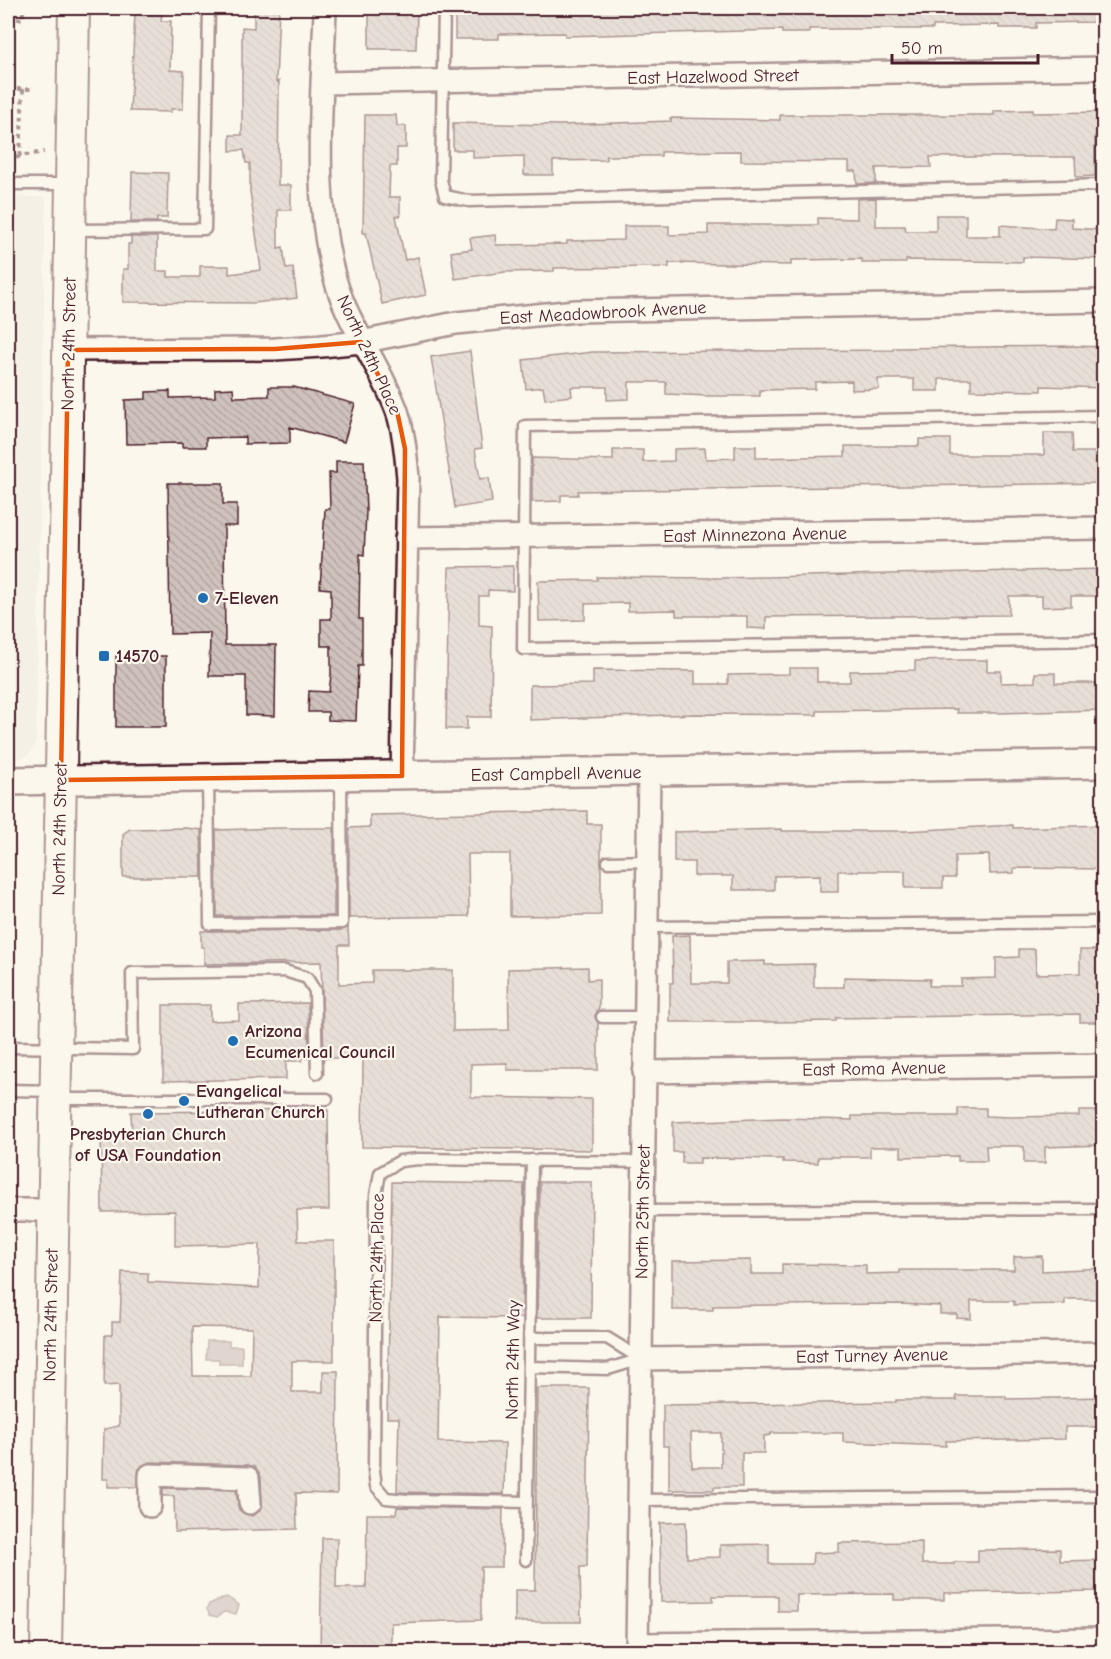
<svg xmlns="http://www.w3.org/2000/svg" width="1111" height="1659" font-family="'Comic Neue',sans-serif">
<defs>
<pattern id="building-back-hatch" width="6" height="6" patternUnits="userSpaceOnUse" patternTransform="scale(1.5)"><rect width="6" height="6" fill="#cfc2bc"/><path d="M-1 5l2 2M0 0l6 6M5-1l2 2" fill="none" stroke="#b3a6a2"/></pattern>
</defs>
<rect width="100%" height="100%" fill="#fbf7ec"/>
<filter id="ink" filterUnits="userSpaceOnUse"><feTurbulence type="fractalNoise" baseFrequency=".0167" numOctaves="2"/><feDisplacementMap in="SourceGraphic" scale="12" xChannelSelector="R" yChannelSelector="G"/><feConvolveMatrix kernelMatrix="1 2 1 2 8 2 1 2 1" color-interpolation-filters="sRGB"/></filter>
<g filter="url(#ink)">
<path fill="#eee7de" d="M8,196l38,1 -10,545 -6,12 -10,5h-12z"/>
<path fill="#bfadaa" stroke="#907477" stroke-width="1.5" d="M207,1341h22v5h13v18h-23v-5h-13z
M227,1597l12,8 -3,9 -12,-2 -7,5 -7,-2 -3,-6 2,-5z"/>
<path fill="url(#building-back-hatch)" stroke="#4a1f2b" stroke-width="1.5" fill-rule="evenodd" d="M254,8h25l-3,74 3,-1 -1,104h13v25h-13v38l5,-1 3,22 7,-1 4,30 -43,5 -131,-1v-33h5v-25h3v-7h26v34h11v6h32v-11h29v8l32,-4 -11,-79v-28h-4l-2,-13 -14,1v-16h12v-108l12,1z
M510,8h584v14l-58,1v5h-37v-3l-66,1v3h-124v4h-27v-3l-217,6v-3l-66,1v5h-44v-26h55z
M369,12h48l-1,37h-47z
M135,14h27l-1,7h10l-1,49 14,1 -1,38h-12v3l-41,-1z
M1033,110v3l71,-1v24h-9v40l-19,1 -1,-20h-145l1,10 -55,1v15l-19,1 -1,-13h-7v-9l-108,-1v-10l-80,1v4h-55v4l-53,1v14h-29v-19l-51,2v-8h-20v-27l108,2 110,-4 -1,-3 110,2v-5h214v-4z
M365,115h31l1,11h9v22h-9v18h-7l-1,31h11v19h-4l9,44 13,-3 8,38 -44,9 -16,-71h-3z
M132,172l36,1 -1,45h-10v4h-26z
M876,198v28h29l1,5h30v-16h30v21h34v-11l54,4 1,-11 17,1v9l32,2v29l-81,-2v5l-117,-2v3h-44v-4l-71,1v5l-122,-2v4l-115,1v3l-49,1 -50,7 -4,-27 21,-3 -2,-11 25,-3 1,10 71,-1v-3l57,-1v-14h45v9l39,-1v-9h110v-7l39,1v-20z
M1072,346l32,1v41l-63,-2v5l-70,-1v-11h-32v12h-25v-12h-36l1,10 -27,1v-9l-37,1v7l-55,1v6h-52l-42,-2v-12h-37v17l-22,1v-13h-36l1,9 -27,3 -2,-12 -17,2 -3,-29 70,-8 300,-2v-2z
M470,351l12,97 -7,1 5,30 9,-1 3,24 -37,6 -24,-151z
M269,387h25l61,17 -11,38 -54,-15v16l-45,1v-7l-39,1v9h-24v-4l-56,1 -1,-44 21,-1v-7l24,-1v7l45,-1v-8l18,-1 1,9 35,-1z
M1044,433h28l1,19h31v31l-526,8v4h-17v6l-29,1v-44l81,2v-10h30v12l31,-1v-12l31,-1 1,11 29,-1v-12h21v12l89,-2v-10h74v-7h31v16h94z
M336,461h28l2,50 -2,44 -4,-1 -1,65h3v47h-4l-2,55 -28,-1v-8h-20l1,-21 20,1 2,-17v-29h-10v-27h10v-30l-11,-1 5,-79h5l-1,-36h7z
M168,483h55v21h14v22h-13l1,119h51l-1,71 -29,-1v-39h-37l1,-43 -40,1z
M513,566v25l-25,-1v6h-9v29l13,1 -1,91h-24v12h-21l3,-162z
M1104,569v27h-33v10l-29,1v-11h-33v19l-243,2v12l-19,-1v-12h-71v-6l-48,1v-8l-43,1v16l-46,1 -1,-40 59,-1v-3l123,1z
M116,656h50v71h-50z
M958,660h29v11h14v12l34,-1v-9h20v10h49v27l-103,3h-44v-4l-140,2v4l-121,-1 -166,6v-35l63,-1v-14l102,1v13h33v-9l61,-1v-6h28v14h33v-11l65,-1v-9z
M587,811v13h14v91l-91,1v-62h-42l1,62 -120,2v-90l21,-1v-12z
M1013,825v3l91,-3v44l-90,-1v5l-24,1 -1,-19 -34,1v22h-12v10h-38v-17h-67v21h-18v-17l-46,1v14h-41v-14h-39v-14h-20v-30l108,-3v2h123z
M186,828l15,2 1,47h-79v-43l7,-5z
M279,828h55v88h-117l-1,-86z
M348,927l1,18h-10v39l33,-1v-13h81v61l56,-1 -1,-61 80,-2v13l11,-1v28l-4,9 3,7v47h-91v-7l-36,1v33l121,2v51l-230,-3 1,-89h-39l-3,-96 -117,2v-17h-3v-16l141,-1z
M690,935l1,48h36v-21l38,-1v4l49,-1v23h30v-10l86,2 -1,7h32v-7l35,-1v-20l23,-1v-8h16l1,25 44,-1v-23h24v72h-24v-8l-244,4v3l-60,1h-106v-39h3l-1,-47z
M308,1003l1,55h-7v3h-16v18l-123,2v-76h47v16l29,-1v-16z
M958,1108h28v8l23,1 70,-1v-5h25v34l-59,2v16h-21v-16l-6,-1h-32l1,15h-29v-5l-57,1v-10h-31v10h-52v6l-35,-1v-3l-83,-1v5h-18v-11h-9v-30l111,-4 68,2v-4h106z
M328,1110l1,100h-32l1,31h36v120h-42v31h31v-21h15l-1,123 -41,-1 1,36 -122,3 -1,-36h-11v-8l73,2 3,20 13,6 10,-8 -1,-31 -6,-10 -7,-2 -98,-3 -11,7 -2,18h-29v-8h-5l1,-50 15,-3v-41l-15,1 1,-51h7v-13h8l2,-50 26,1v9l111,6 1,-44 -85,2v-35l-73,1 -1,-78h31l-1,-22zM192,1327l60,1 -1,48h-58z
M392,1182l132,2 -2,134 -82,-1 -2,125 67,1 -1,51 -107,-2 2,-74h-12z
M540,1182h52l-1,136h-54z
M1042,1256v15l62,-3v31h-39v5l-51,1v-4h-43v18l-14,-1v-4h-17v-8l-40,-2 -128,1 -59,1v4h-41v-49l79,-1v14h31v-10l84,1v9l34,-1v-3h114v-13z
M537,1388h52l-2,179h-7l1,55h-66v-32h20z
M956,1396h50v3l98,-2v30h-39v12l-119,2v5l-103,-4v-9h-72v2l-7,1v17h-22v34h-28v3h-45v-44h-6v-41l233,-3v-2h61zM691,1433h30v34h-29z
M397,1507l106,2 -1,58h-21v53l-90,3v29h-71l2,-114h15l-1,50h30l1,-74h29z
M686,1522l1,36 33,-1v-12l49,-1v20h43l1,-11 26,-1v-9l83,-1v22h32v-2h24v-12l82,-1v12l44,-1v31l-160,2v7h-50v-6l-97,1v16h-19v-15h-65v5l-52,1 -1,-79z"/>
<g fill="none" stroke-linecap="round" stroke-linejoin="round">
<g stroke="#4a1f2b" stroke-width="15">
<path id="service" d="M444,8l-3,172 4,16 24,5 635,-16
M8,184h62
M73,230l132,-1 4,-221
M1104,416l-579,10 -2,223 581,-9
M208,779l2,145 132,-1 -1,-145
M608,862l40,-1
M647,927l457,-5
M602,1017h44
M8,1047l125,2 -1,-76 153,-2 22,7 8,13 2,82
M8,1090l47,1
M56,1099h271
M643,1211l461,-2
M530,1338h77l34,21
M529,1367l79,2 33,-10
M640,1500l464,-4
M527,1502l-120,-2 -21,-2 -10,-12 -2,-15 2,-276 4,-22 20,-12 18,-2 225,3
M526,1560l6,-400"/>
</g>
<g stroke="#4a1f2b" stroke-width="26">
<path id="minor" d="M325,8c-2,87 -14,186 10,271 14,49 45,85 62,132 7,21 9,45 11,67l-6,298
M323,83l781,-15
M68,350l207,-1 47,-3 39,-4 95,-19 120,-12 528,-10
M406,538l698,-10
M644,1072l460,-7
M8,1210h45
M641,1359l463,-6
M150,1506v-31l98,3 2,25
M637,1644l467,-5
M637,1652l12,-880"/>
</g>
<g stroke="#4a1f2b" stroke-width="32">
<path id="tertiary" d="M8,781l1096,-17"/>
</g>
<g stroke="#4a1f2b" stroke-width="34">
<path id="secondary" d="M46,1652l28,-1644"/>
</g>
<path stroke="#4a1f2b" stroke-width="4" stroke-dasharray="4.5 4.5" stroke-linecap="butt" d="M8,19h15v-11
M8,89h23
M23,89l-3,67 24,-4
M8,162l12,-6"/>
<use href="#service" stroke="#fbf7ec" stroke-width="10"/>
<use href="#minor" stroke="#fbf7ec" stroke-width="21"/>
<use href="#tertiary" stroke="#fbf7ec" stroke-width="27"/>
<use href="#secondary" stroke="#fbf7ec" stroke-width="30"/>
</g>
</g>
<path d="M0 0H1111V1659H0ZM361,342l36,69 8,38 -3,327 -341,4 7,-430 207,-1z" fill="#fbf7ec" fill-opacity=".55" fill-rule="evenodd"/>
<path fill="none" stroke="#e8590c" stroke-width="4.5" stroke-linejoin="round" d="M361,342l36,69 8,38 -3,327 -341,4 7,-430 207,-1z"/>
<g fill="#1f6fb2" stroke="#fbf7ec" stroke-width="2">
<circle cx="203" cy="598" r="6"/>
<rect x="98" y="650" width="12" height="12" rx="3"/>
<circle cx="233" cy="1041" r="6"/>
<circle cx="184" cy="1101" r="6"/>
<circle cx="148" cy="1114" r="6"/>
</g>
<g text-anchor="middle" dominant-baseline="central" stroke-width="4.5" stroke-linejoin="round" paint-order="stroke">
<g font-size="18" fill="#4a1f2b" stroke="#fbf7ec">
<text transform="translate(713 77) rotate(-1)">East Hazelwood Street</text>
<text transform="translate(603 313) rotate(-3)">East Meadowbrook Avenue</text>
<text transform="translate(69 344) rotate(-89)">North 24th Street</text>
<text transform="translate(369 355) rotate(65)">North 24th Place</text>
<text transform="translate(755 535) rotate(-1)">East Minnezona Avenue</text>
<text transform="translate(556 774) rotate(-1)">East Campbell Avenue</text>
<text transform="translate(60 829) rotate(-89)">North 24th Street</text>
<text transform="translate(874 1069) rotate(-1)">East Roma Avenue</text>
<text transform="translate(643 1212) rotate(-89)">North 25th Street</text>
<text transform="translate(377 1258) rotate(-89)">North 24th Place</text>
<text transform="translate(51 1315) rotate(-89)">North 24th Street</text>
<text transform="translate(872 1356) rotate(-1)">East Turney Avenue</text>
<text transform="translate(513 1360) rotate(-89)">North 24th Way</text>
</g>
<g font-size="18" font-weight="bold" fill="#4a1f2b" stroke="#fbf7ec" text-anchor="start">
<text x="215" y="598">7-Eleven</text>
<text x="116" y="656">14570</text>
<text x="245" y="1031">Arizona<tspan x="245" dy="21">Ecumenical Council</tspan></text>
<text x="196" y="1091">Evangelical<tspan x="196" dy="21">Lutheran Church</tspan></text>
<text x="148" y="1134" text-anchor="middle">Presbyterian Church<tspan x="148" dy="21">of USA Foundation</tspan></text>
</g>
</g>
<rect width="1111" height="1659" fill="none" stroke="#fbf7ec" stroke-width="30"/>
<rect x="15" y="15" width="1081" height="1629" fill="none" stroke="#4a1f2b" stroke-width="2" filter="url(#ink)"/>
<path d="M892 54v9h146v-9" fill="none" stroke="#4a1f2b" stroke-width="3"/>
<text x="901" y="54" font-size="18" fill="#4a1f2b" stroke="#fbf7ec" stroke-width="4.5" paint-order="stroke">50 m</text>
</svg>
